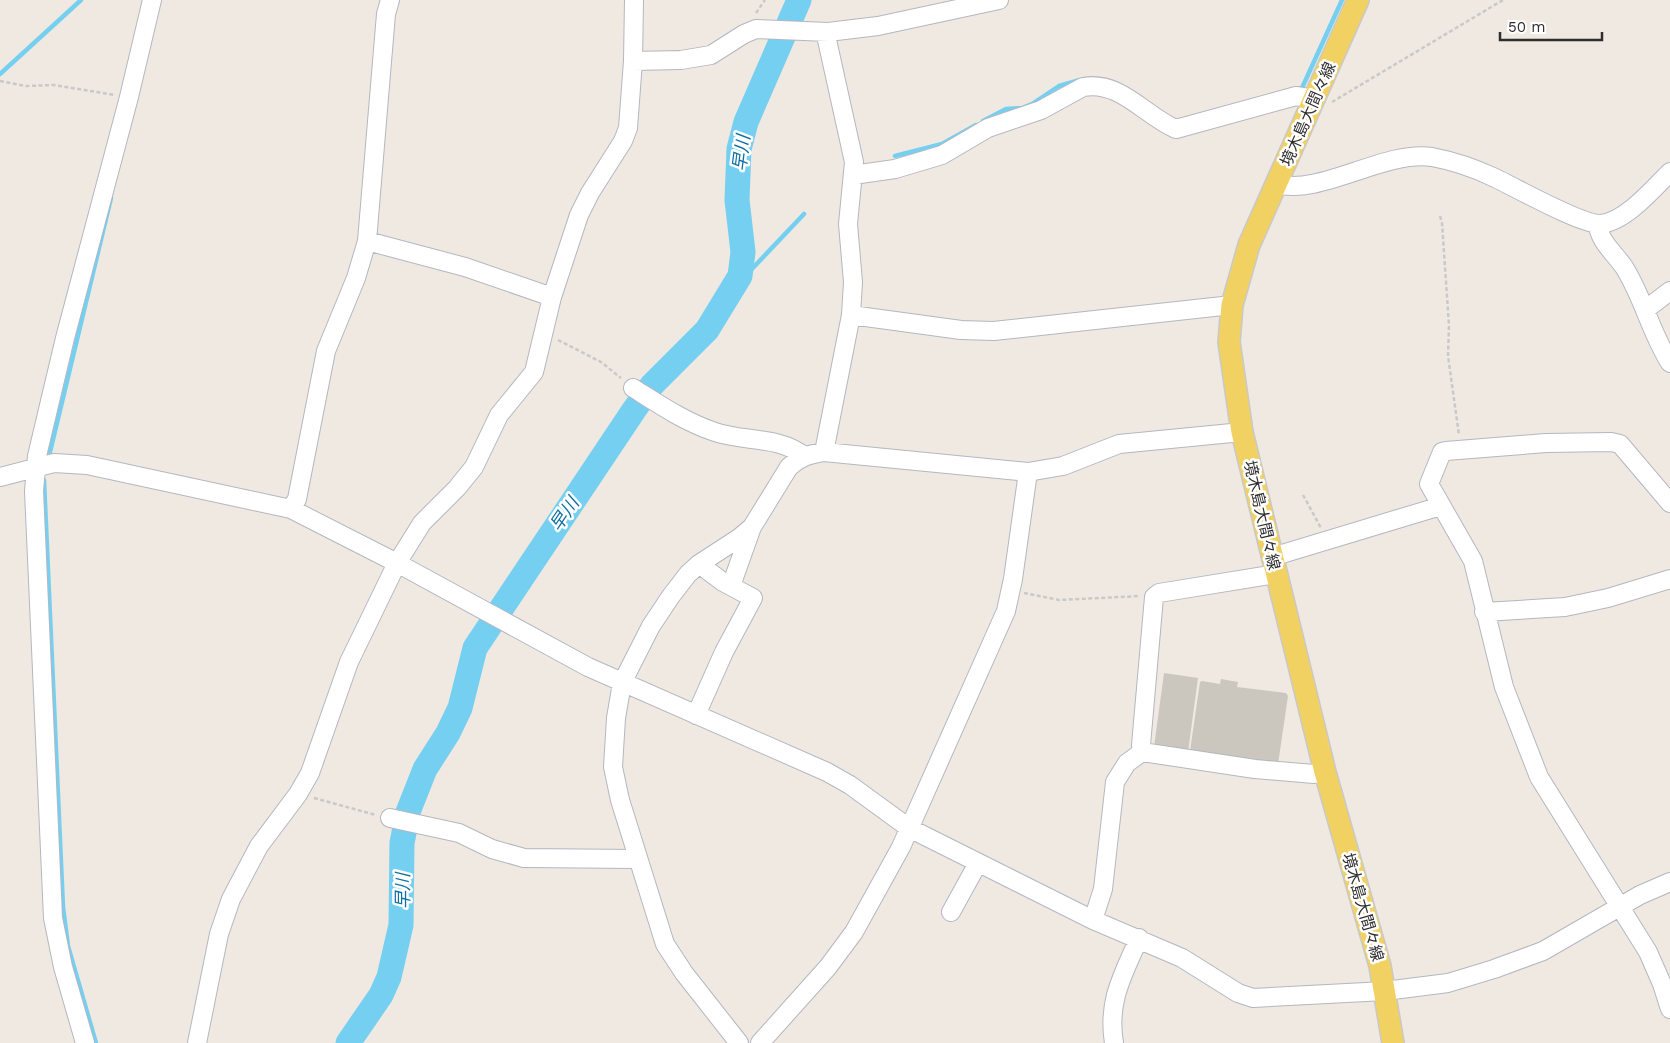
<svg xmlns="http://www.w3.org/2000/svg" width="1670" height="1043" font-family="'Work Sans','Noto Sans JP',sans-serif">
<rect width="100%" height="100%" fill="#efe9e1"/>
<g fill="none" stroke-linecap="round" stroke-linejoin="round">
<path stroke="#75cff0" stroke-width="4.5" d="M0,74l81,-74
M1298,89l4,-1 40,-88
M983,121l23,-12 16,-1 10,-4 27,-18 21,-6
M895,156l47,-12 34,-19
M740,276l10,-5 54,-57
M50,452l61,-254
M44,480l19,427 5,39 28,97"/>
<path stroke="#75cff0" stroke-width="25" d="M348,1043l33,-48 8,-18 12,-52 1,-82 6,-31 17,-43 23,-36 12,-25 15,-60 159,-238 18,-25 55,-55 33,-54 3,-24 -6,-52 2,-51 7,-27 53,-122"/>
</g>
<path fill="#cbc7bf" d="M1164,673l34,5 -10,74 -34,-5z
M1221,679l17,3 -1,5 49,6 2,3 -10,68 -88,-13 10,-69 2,-1 18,3z"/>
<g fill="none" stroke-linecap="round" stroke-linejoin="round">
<g stroke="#b4b7c1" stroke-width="20">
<path id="minor" d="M390,0l-4,14 -19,227 98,26 87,30
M633,61l48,-1 30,-5 33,-21 12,-5 72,3 50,-6 121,-26
M853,175l42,-6 47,-14 46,-27 53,-18 42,-23c37,-7 62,29 93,42l120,-33 19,3
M1277,184c43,12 107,-34 155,-27 21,4 42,11 61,20 22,10 88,48 108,47 25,-3 52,-35 69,-52
M1598,224c0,16 18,31 26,43 19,30 27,66 46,96
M1645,310l25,-19
M851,315l110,15 33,1 238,-26
M633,388c27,17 52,34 82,44 29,10 64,4 89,24
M824,452l27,-137 2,-33 -5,-58 6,-62 -27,-122 1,-8
M0,477l54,-14 33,2 204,44 106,54 191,104 239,105 23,13 59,43 184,92 89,38 56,35 15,5 132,-7 63,-8 46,-14 49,-18 97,-56 30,-13
M1670,503l-50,-59 -9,-2 -65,1 -100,8 -4,1 -13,32 44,77 31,126 35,90 109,175 14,32 8,25
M291,509l6,-10 29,-148 30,-73 11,-37
M1272,557l169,-51
M731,586l21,-59
M1484,612l81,-5 43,-9 62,-19
M696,715l28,-63 29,-54 -30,-16 -24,-18
M1142,752l-1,-7 13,-148 5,-4 117,-19
M390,818l69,15 33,16 32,9 113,1
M951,912l27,-49
M1093,920l10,-31 12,-107 12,-19 15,-11 113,17 59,5 11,-2
M85,1043l-22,-76 -10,-49 -19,-427 3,-35 28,-118 64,-241 23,-97
M197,1043l22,-109 12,-35 28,-53 39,-52 12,-21 39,-111 48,-99 25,-40 35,-35 17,-21 25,-52 35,-43 18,-75 27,-82 11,-22 33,-52 5,-13 5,-67 1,-61
M739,1043l-55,-70 -19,-29 -45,-144 -7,-33 3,-49 6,-35 29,-57 20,-30 17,-22 11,-10 40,-26 13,-11 37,-60c11,-10 21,-13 35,-15l204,20 35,-6 56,-22 123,-12
M760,1043l68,-76 26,-35 47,-85 105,-236 7,-32 15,-107
M1114,1043c-7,-42 9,-68 25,-105"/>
</g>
<g stroke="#c9c9c9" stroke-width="24">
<path id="major" d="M1358,0l-109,245 -17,60 -3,37 13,90 83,340 55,194 13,77"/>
</g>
<path stroke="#c9c9c9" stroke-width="2.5" stroke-dasharray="4 2.5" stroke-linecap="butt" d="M756,13l9,-13
M0,81l26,5 28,-1 61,10
M1332,102l171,-102
M1440,216l2,7 7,103 -1,30 11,79
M558,340l43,22 20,16
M1303,495l18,33
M1024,593l35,7 81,-4
M314,798l62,17"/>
<use href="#minor" stroke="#fff" stroke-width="18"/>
<use href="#major" stroke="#f2d163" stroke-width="21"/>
</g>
<g text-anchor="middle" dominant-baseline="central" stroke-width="5" stroke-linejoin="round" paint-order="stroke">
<g font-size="16" fill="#2e2e2e" stroke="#fff">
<text transform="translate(1308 114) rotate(-66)">境木島大間々線</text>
<text transform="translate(1262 515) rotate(77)">境木島大間々線</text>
<text transform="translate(1363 907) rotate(74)">境木島大間々線</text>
</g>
<g font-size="18" font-style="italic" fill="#0d6fa3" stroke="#fff">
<text transform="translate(741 153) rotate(-83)">早川</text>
<text transform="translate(564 514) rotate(-56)">早川</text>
<text transform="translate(402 891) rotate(-90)">早川</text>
</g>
</g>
<path d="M1500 32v8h102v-8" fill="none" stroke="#2e2e2e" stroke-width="2.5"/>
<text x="1508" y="32" font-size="15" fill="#2e2e2e" stroke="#ffffff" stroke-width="4" paint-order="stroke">50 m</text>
</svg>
